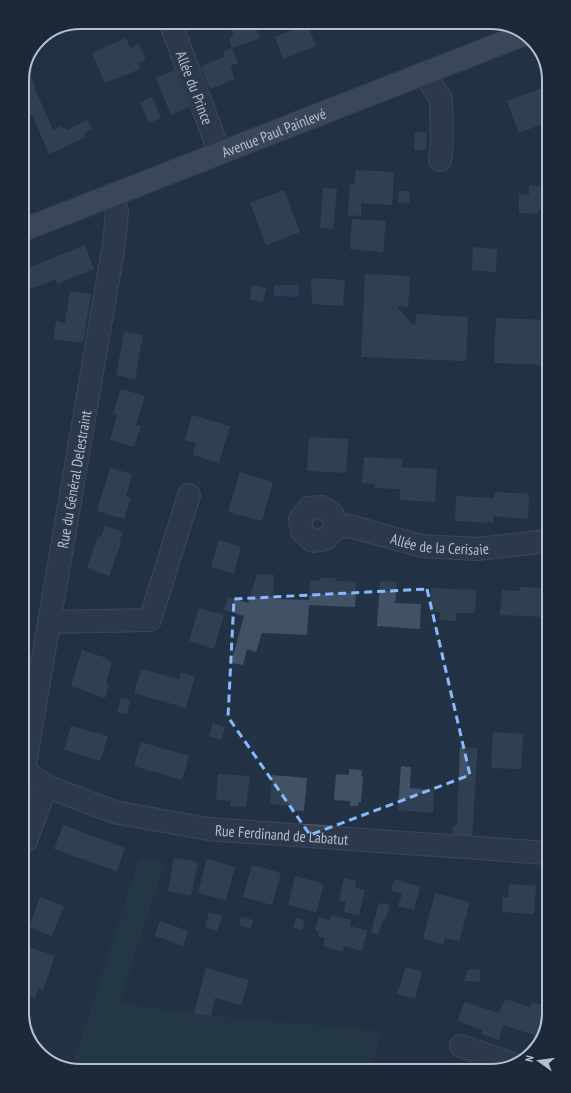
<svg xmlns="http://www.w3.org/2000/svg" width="571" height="1093" font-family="'PT Sans Narrow',sans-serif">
<rect width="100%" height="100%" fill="#233244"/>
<path fill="#254245" d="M140,858l25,5 -46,140 75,11 188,17 -11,37 -294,3 -6,-2z"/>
<path fill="#354e6d" d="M274,285h25l-1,12 -24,-1z"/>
<path fill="#425266" d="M228,22h26l6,16 -28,10 -3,-10 5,-2z
M307,24l9,22 -33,13 -8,-22z
M126,38l4,10 9,-4 7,16 -9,3 3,6 -35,14 -13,-30z
M232,48l6,15 -8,3 5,13 -25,10 -9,-23 24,-9 -2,-5z
M28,63l4,10 -2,1 5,12 -1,1 19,43 9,-4 1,3 3,-1 1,2 20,-10 5,9 -8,4 2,4 -37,17 -17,-40 -10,4v-19l3,-2 -3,-8v-12z
M175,70l14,37 -18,8 -15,-37z
M545,87v36l-26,10 -12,-32z
M152,97l9,21 -12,5 -9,-20z
M415,132l12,1 -1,17h-12z
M356,170l38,2 -2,33 -31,-2v13l-13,-1 2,-31h4z
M529,186h16v24h-7l-1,4 -18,-1v-19l10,1z
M323,188l14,1 -4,40 -13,-1z
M284,190l16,42 -34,13 -16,-42z
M399,191h11l-1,12 -11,-1z
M352,219l34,2 -3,31 -33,-3z
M85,245l9,24 -37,15 -1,-5 -33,13v-22z
M473,247l24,2 -1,23 -24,-2z
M365,274l45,2 -2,31 -11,-1 1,2 15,17h2l1,-11 52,3 -2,44 -105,-4z
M311,278l34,2 -2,26 -31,-2z
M252,285l14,3 -3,14 -13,-3z
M70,291l21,3 -8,49 -30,-4 3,-18 9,2z
M496,318l50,2v45l-52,-2z
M124,332l19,3 -8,44 -19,-4z
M121,389l24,7 -9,29 5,1 -7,21 -24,-7 7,-25 -4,-1z
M192,415l38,11 -11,37 -26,-8 3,-12 -11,-3z
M309,437l39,2 -2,34 -39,-2z
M364,457l38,2 -1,8 36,2 -2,33 -35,-2v-11l-25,-1v-4l-13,-1z
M110,468l22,6 -6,22 5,2 -7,21 -27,-8z
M240,472l33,10 -11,39 -34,-9z
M495,492l34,2 -1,25 -35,-3v7l-38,-2 1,-25 38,2z
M105,526l18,6 -4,11h2l-12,33 -22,-8 11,-32 3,1z
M219,540l22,7 -7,27 -23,-7z
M257,574l17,1 -1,24 36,1 1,-20 10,1v-3h16l-1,3 21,1 -1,25 -46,-2 -2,30 -45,-2 -6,19 -9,-3 -4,16 -12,-2 13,-47 -20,-6 4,-13 20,6z
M380,581l17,1 -2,21 26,1 -1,25 -43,-3z
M520,587l26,1 -2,29 -44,-2 2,-25 18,1z
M431,588l45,2 -1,23h-19v8l-17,-1 1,-8 -10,-1z
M199,608l25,7 -10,34 -25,-8z
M544,620h3v25l-4,-1z
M82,650l24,8v2l6,2 -6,21 3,1 -4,14 -34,-12z
M141,669l38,10 2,-7 14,5 -9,31 -52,-15z
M121,698l9,2 -3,15 -10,-3z
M213,723l12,4 -4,13 -12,-4z
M71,726l37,10 -8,25 -36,-11z
M493,732l30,2 -2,35 -30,-1z
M141,742l48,14 -7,24 -48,-14z
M460,747l17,1v11l-5,79 -20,-1 1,-11 4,-1z
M401,766l10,1 -1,21 24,2 -1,23 -35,-3z
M349,769l13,1 -1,6 2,1 -2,25h-2l-1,4h-8v-5l-16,-1 2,-26 13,1z
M218,774l32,2 -4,31 -16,-1 1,-5 -15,-1z
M272,775l35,3 -3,33 -13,-1v-4l-21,-2z
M63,825l62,23 -8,23 -63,-22z
M174,858l24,4 -7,34 -23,-5z
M207,859l28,8 -9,33 -28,-7z
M252,865l29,8 -9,32 -29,-8z
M295,876l29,8 -8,28 -28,-7z
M344,878l12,3 -1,7 10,2 -6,25 -15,-3 2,-10 -7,-2z
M394,879l26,8 -6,23 -16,-4 4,-12 -11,-3z
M509,884l27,2 -2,28 -32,-2 1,-15h5z
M435,893l35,9 -11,39 -14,-3 -2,6 -20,-5z
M40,897l24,9 -12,30 -23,-9z
M379,903l11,2 -5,16 -2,-1 -5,14 -7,-2z
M209,912l13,4 -5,15 -12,-4z
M331,915l20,5 -1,6 17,5 -5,20 -18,-5 -1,6 -20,-6 2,-8 -7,-2 1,-4 -4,-2 4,-13 11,3z
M241,917l12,3 -2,9 -12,-4z
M296,918l9,3 -3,9 -9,-3z
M160,921l28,10 -5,15 -28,-10z
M26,946l29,10 -12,34 -4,-2 -4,10 -9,-3z
M405,967l17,4 -7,28 -18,-5 1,-8 2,1z
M206,968l43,12 -8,25 -26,-7 -4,18 -17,-2z
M468,969l12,1v12l-16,-1z
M505,999l25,8 2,-5 17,5v6l-10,32 -6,6 4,-15 -34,-11 -4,15 -17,-6 1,-4 -25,-9 6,-19 35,11z"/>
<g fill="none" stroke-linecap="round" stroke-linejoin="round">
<g stroke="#566271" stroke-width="24">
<g id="minor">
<path id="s1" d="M170,22l50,131"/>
<path d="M424,73l17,26 1,41 -2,20"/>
<path id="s2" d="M335,528l-2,-13 -11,-8 -13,1 -9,11 2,13 11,9 13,-2 9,-11 14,-2 73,20 55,3 70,-8"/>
<path d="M49,622l101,-2 39,-125"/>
<path id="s3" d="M25,763l89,-519 3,-32 -6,-17"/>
<path id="s4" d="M25,771l21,15 68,26 94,17 340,24"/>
<path d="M26,841l20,-55"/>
<path d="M461,1046l55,19"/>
</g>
</g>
<g stroke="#424d5d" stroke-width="24">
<g id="major">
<path id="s5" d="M23,230l502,-196"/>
</g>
</g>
<use href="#minor" stroke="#384453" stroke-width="22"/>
<use href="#major" stroke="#566373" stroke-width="22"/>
</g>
<path d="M0 0H571V1093H0ZM427,589l43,186 -160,60 -82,-118 6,-118z" fill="#233244" fill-opacity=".55" fill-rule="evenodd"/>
<path fill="none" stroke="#88b9ff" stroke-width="3" stroke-dasharray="8 5" stroke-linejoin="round" d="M427,589l43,186 -160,60 -82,-118 6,-118z"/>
<g text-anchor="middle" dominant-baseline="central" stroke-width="3.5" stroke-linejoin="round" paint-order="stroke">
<g font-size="15" fill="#b5bfcd" stroke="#1d2939">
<text stroke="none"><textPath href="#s1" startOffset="70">Allée du Prince</textPath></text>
<text stroke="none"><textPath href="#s5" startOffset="269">Avenue Paul Painlevé</textPath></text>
<text stroke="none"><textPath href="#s3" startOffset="288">Rue du Général Delestraint</textPath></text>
<text stroke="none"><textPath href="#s2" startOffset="216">Allée de la Cerisaie</textPath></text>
<text stroke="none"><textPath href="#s4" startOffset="268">Rue Ferdinand de Labatut</textPath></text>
</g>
</g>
<path d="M0 0H571V1093H0ZM80 29H491A51 51 0 0 1 542 80V1013A51 51 0 0 1 491 1064H80A51 51 0 0 1 29 1013V80A51 51 0 0 1 80 29Z" fill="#1d2939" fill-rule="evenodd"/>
<path fill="none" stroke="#b5bfcd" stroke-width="2" d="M80 29H491A51 51 0 0 1 542 80V1013A51 51 0 0 1 491 1064H80A51 51 0 0 1 29 1013V80A51 51 0 0 1 80 29Z"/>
<g transform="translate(539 1061) rotate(284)" stroke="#1d2939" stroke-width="3" paint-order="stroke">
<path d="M0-3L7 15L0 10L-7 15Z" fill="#b5bfcd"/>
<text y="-6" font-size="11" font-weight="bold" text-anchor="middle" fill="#b5bfcd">N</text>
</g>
</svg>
